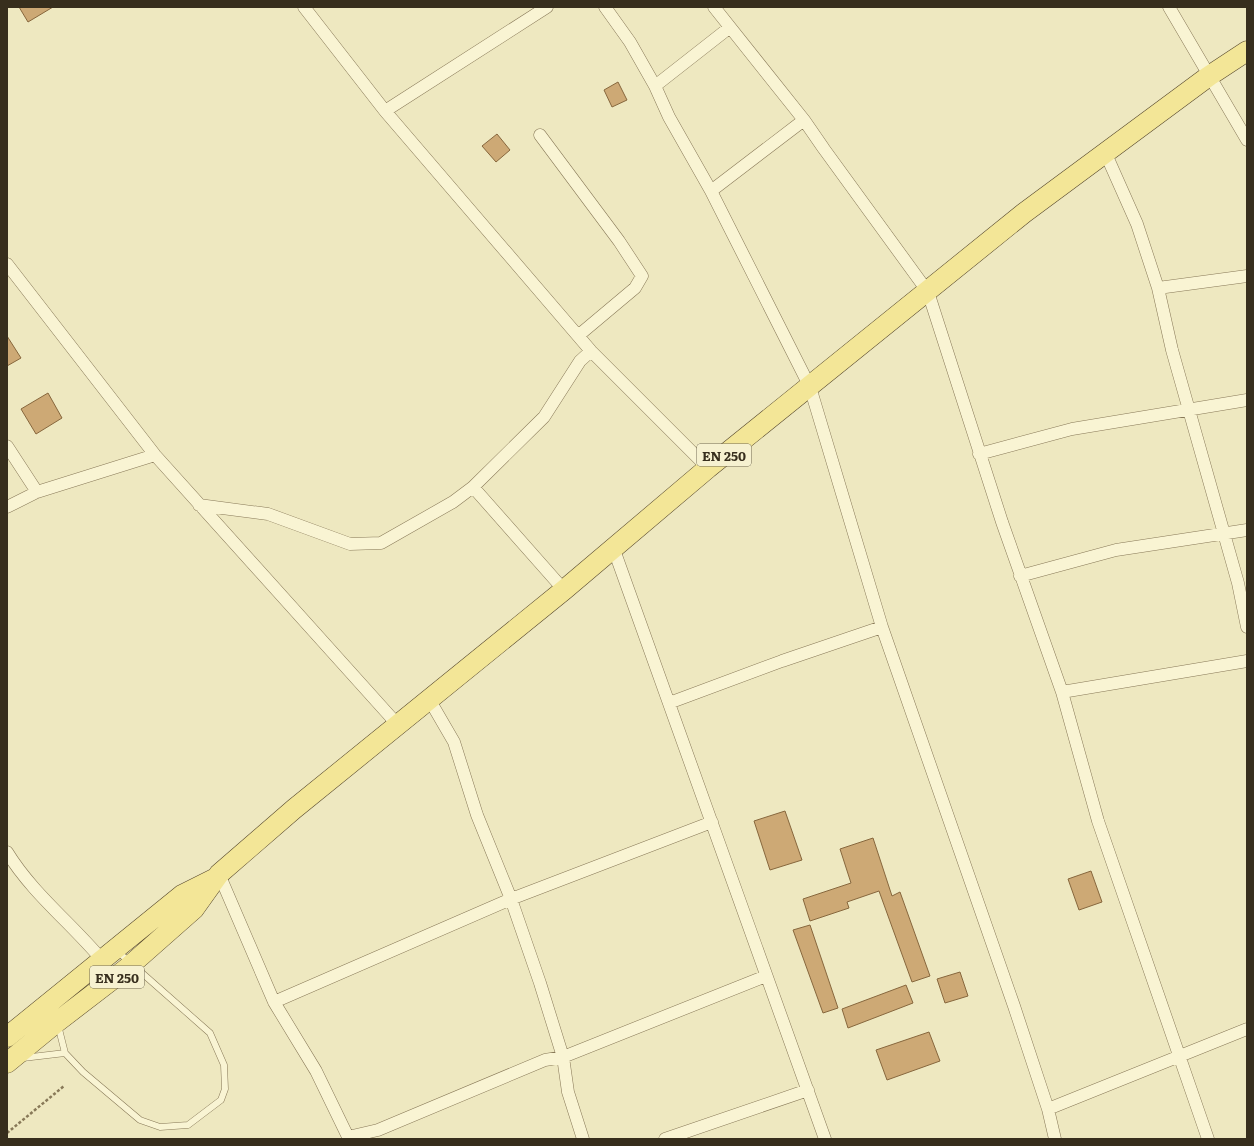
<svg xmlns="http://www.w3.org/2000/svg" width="1254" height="1146" font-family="Literata,serif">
<rect width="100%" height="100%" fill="#eee8c0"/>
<path fill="#cda975" stroke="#87673d" d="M19,7h34l-25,15z
M618,82l9,18 -15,7 -8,-17z
M497,134l13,16 -14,12 -14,-16z
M7,336l14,22 -14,8z
M48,393l14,25 -26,16 -15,-25z
M785,811l17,49 -32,10 -16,-49z
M873,838l19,58 8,-4 30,84 -18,6 -33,-91 -32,11 2,6 -39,13 -7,-22 48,-16 -11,-34z
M1091,871l11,31 -23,8 -11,-31z
M810,925l28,83 -15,5 -30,-83z
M960,972l8,24 -23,7 -8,-24z
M906,985l7,18 -65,25 -6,-19z
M929,1032l11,29 -53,19 -11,-30z"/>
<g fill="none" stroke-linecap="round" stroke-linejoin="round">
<g stroke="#887958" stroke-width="7">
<path id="service" d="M58,1025l7,28
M23,1058l42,-5 18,19 57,48 20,7 28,-2 33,-25 4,-11 -1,-24 -14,-32 -93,-82"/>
</g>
<g stroke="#887958" stroke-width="13">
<path id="minor" d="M304,7l81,104 206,240 117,117
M605,7l25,35 25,44 14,31 42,74 99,196 72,240 132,379 34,103 7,30
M714,7l90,113 20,29 104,143 74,230 60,170 36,129 110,318
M1169,7l78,133
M655,86l74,-58
M385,111l162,-104
M540,135l79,106 23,35 -7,12 -56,47
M1105,152l32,72 21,64 14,62 66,233 9,44
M711,191l93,-71
M7,264l148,191 242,269
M1158,288l89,-12
M7,446l30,46
M979,454l93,-25 175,-29
M473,487l71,-70 36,-56 11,-10
M199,505l69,9 82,30 31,-1 72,-41 20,-15 91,103
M7,507l30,-15 118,-37
M613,547l212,592
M1020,576l96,-26 131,-20
M1062,692l185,-31
M429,699l25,43 23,73 34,84 29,84 23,74 5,35 15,47
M669,703l113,-42 100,-34
M7,852c25,41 65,72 95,108
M219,874l55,128 42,69 33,68
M274,1002l237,-103 201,-77
M1048,1109l199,-80
M348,1137l30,-7 167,-70 18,-3 203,-81
M665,1139l143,-49"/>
</g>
<g stroke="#55462c" stroke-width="21">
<path id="primary" d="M7,1037l175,-142 32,-16
M7,1063l50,-41 69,-53 68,-60 25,-35 75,-65 270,-219 144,-122 316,-255 185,-137 38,-25"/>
</g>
<path stroke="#887958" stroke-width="2.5" stroke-dasharray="3 2" stroke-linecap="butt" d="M7,1133l57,-47"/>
<use href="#service" stroke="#f9f4d3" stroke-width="6"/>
<use href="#minor" stroke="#f9f4d3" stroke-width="12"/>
<use href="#primary" stroke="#f3e697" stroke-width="20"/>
</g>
<g text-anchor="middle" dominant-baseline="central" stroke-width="3.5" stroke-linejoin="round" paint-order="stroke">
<g fill="#f6f1d0" stroke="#706853" stroke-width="1">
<rect x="697" y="444" width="54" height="22" rx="3"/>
<rect x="90" y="966" width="54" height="22" rx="3"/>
</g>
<g font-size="13" font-weight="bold" fill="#372e1d">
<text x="724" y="455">EN 250</text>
<text x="117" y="977">EN 250</text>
</g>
</g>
<rect width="1254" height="1146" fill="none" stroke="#372e1d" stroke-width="16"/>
</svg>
